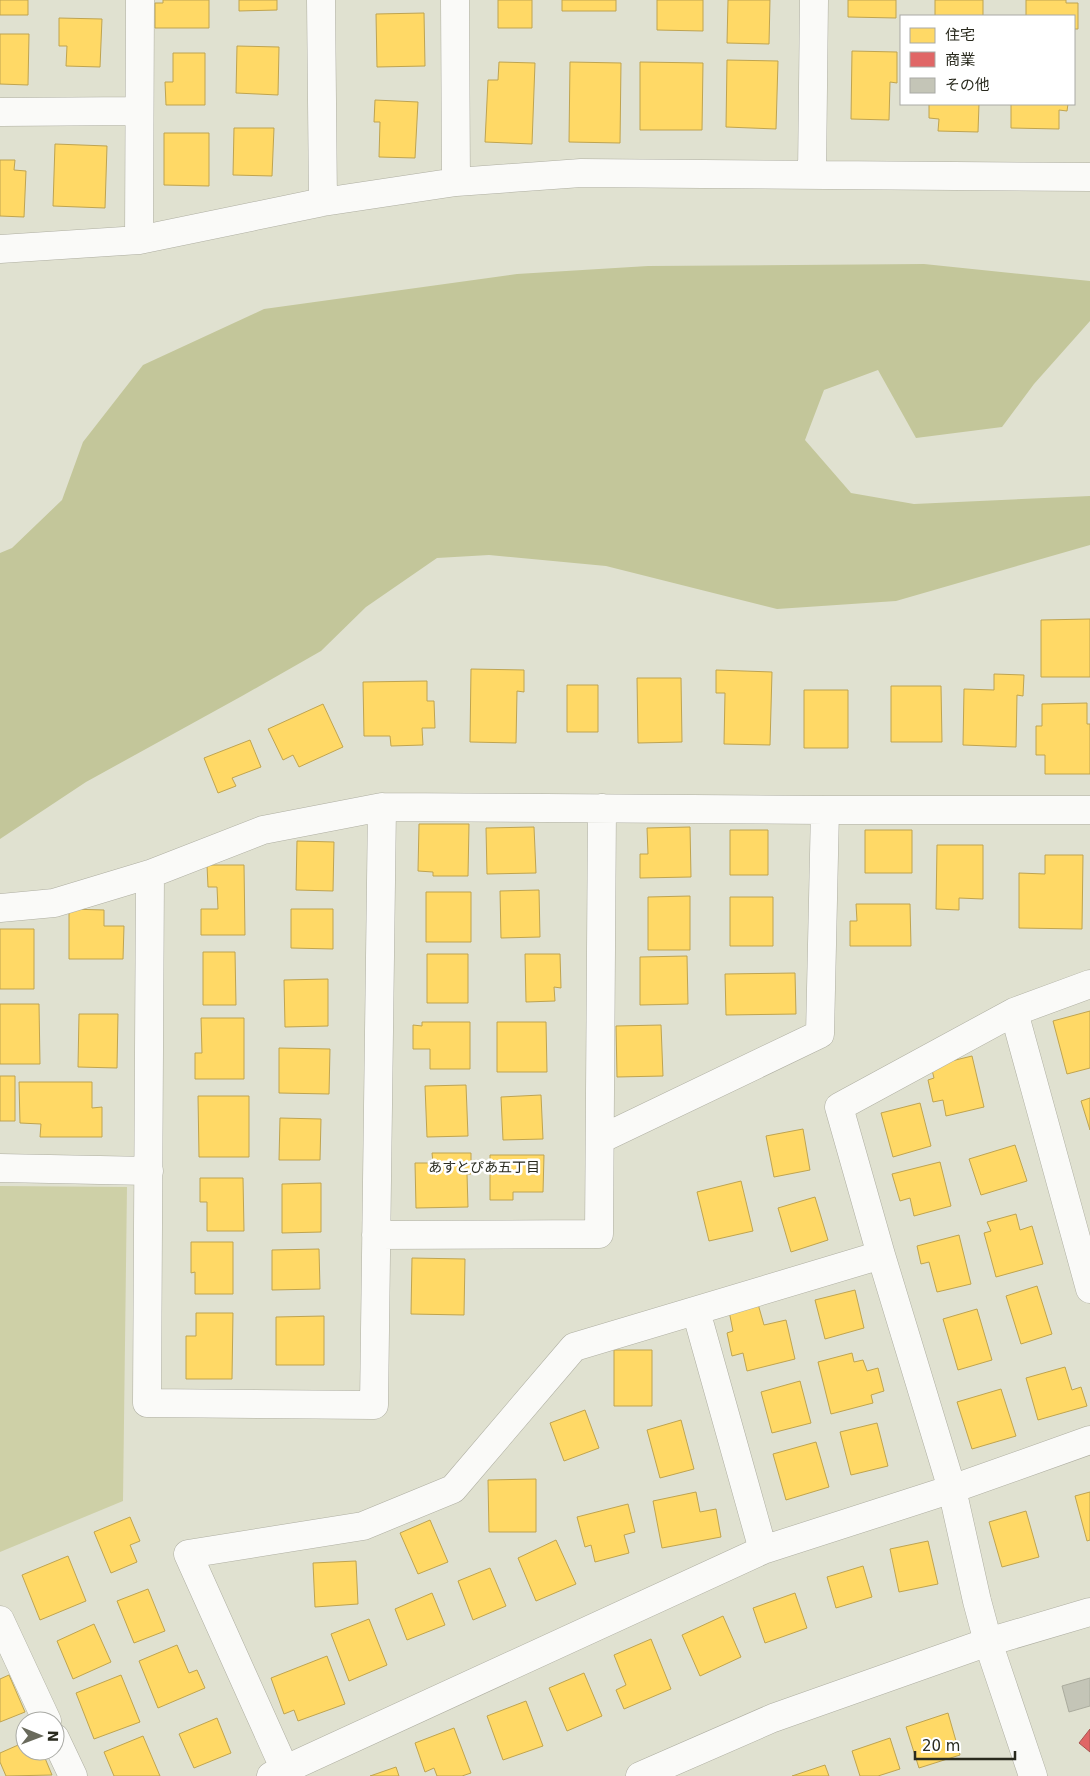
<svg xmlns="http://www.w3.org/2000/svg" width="1090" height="1776" font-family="'DejaVu Sans','Noto Sans JP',sans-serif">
<rect width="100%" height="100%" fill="#e0e1d0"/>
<path fill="#ced0a7" d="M0,1186l127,1 -4,314 -123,51z"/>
<path fill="#c3c69a" d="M924,264l166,17v40l-56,63 -32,43 -86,11 -38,-68 -54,20 -19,50 46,53 63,11 176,-8v49l-194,56 -119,8 -171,-43 -117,-11 -52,3 -71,49 -45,44 -79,45 -156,86 -86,57v-286l12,-5 50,-48 21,-58 60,-77 121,-56 253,-35 131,-8z"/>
<path fill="#ffd966" stroke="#bfa450" d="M0,0h28v15h-28z
M163,0h46v28h-54v-25h8z
M239,0h38v10l-38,1z
M498,0h34v28h-34z
M562,0h54v11h-54z
M657,0h46v31l-46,-1z
M728,0h42l-1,44 -42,-1z
M848,0h48v18l-48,-1z
M935,0h48v16h-48z
M1026,0h40v3h12v26h-4v-13h-48z
M424,13l1,53 -48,1 -1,-53z
M59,18l43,1 -2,48 -34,-1 1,-20h-8z
M0,34h29l-1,51 -28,-1z
M237,46l42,1 -1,48 -42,-2z
M852,51l45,1v31l-7,-1 -1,38 -38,-1z
M173,53h32v52h-39l-1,-23h8z
M727,60l51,1 -2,68 -50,-2z
M499,62l36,1 -3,81 -47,-2 3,-62h10z
M570,62l51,1 -1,80 -51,-1z
M640,62l63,1 -1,67h-62z
M375,100l43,2 -3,56 -36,-1 1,-35h-6z
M929,104h50l-1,28 -40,-1 1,-12 -10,-1z
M1011,104h57l-1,7 -8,-1v19l-48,-1z
M234,128h40l-2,48 -39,-1z
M164,133h45v53l-45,-1z
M55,144l52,2 -2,62 -52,-2z
M0,160h15l-1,10 12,1 -2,46 -24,-1z
M1090,619v58h-49v-57z
M471,669l53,1v22l-7,-1 -1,52 -46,-1z
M716,670l56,2 -2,73 -46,-1 1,-51h-9z
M994,674l30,1 -1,21 -6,-1 -1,52 -53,-2 1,-56 30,1z
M637,678h44l1,64 -44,1z
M427,681v20h7l1,27h-13l1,17 -32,1 -1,-10h-26l-1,-54z
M567,685h31v47h-31z
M891,686h50l1,56h-51z
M804,690h44v58h-44z
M1087,703v21h3v50h-45v-19h-9v-29h6v-22z
M323,704l20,43 -44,20 -6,-12 -10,5 -15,-31z
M250,740l11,27 -29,11 4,8 -18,7 -14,-35z
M419,824h50l-1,52h-35v-4l-15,-1z
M534,827l2,46 -49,1 -1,-46z
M690,827l1,50 -51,1v-24h8l-1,-26z
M730,830h38v45h-38z
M865,830h47v43h-47z
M297,841l37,1 -1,49 -37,-1z
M937,845h46v54l-24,-1v12l-23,-1z
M1045,855h38l-1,74 -63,-1v-55l26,1z
M207,865h37l1,70h-44v-26h17l-1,-22h-9z
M539,890l1,47 -39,1 -1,-47z
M426,892h45v50h-45z
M690,896v54h-42v-53z
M730,897h43v49h-43z
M856,904h54l1,42h-61v-25h7z
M69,909l35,1v16h20l-1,33h-54z
M291,909h42v40l-42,-1z
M0,929h34v60h-34z
M203,952h32l1,53h-33z
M427,954h41v49h-41z
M525,954h35l1,34 -7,-1 1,14 -29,1z
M687,956l1,48 -48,1v-48z
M795,973l1,41 -70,1 -1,-41z
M328,979v47l-43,1 -1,-47z
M0,1004h39l1,60h-40z
M1090,1011v57l-23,6 -14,-53z
M79,1014h39l-1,54 -39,-1z
M201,1018h43v61h-49v-26h7z
M422,1022h48v47h-40v-20h-17v-24l9,1z
M497,1022h49l1,50h-50z
M661,1025l2,51 -46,1 -1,-51z
M279,1048l51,1 -1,45 -50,-1z
M972,1056l12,51 -38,9 -3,-16 -10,2 -5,-22 6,-2 -3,-12z
M0,1076h15v45h-15z
M19,1082h73v26l10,-1v30h-62l1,-13 -21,-1z
M466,1085l2,51 -41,1 -2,-51z
M541,1095l2,44 -40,1 -2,-43z
M198,1096h51v61h-50z
M1090,1098v32l-9,-29z
M920,1103l11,43 -38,11 -12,-44z
M280,1118l41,1 -1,41h-41z
M803,1129l7,41 -36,7 -8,-41z
M1015,1145l12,36 -46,14 -12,-36z
M432,1153h39v21h-4l1,33 -52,1 -1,-45h18z
M490,1155h54l-1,37h-30v8h-23z
M940,1162l11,44 -37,10 -4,-18 -10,3 -8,-27z
M200,1178h43l1,53h-37v-29h-7z
M741,1181l12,50 -44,10 -12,-49z
M321,1183v49l-39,1v-49z
M815,1197l13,43 -37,12 -13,-44z
M1016,1214l4,16 12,-4 11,38 -47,13 -12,-44 7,-2 -4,-9z
M959,1235l12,49 -34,8 -8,-30 -8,2 -4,-18z
M191,1242h42v52h-38v-22l-4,1z
M319,1249l1,40 -48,1v-40z
M412,1258l53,1 -1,56 -53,-1z
M1037,1286l15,48 -31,10 -15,-48z
M855,1290l9,38 -39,11 -10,-39z
M758,1304l6,21 22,-5 9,39 -48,12 -4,-18 -11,3 -5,-23 6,-2 -4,-20z
M977,1309l15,51 -34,10 -15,-51z
M196,1313h37l-1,66h-46v-43h10z
M324,1316v49h-48v-48z
M614,1350h38v56h-38z
M852,1353l2,9 9,-2 4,11 11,-3 6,23 -13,4 2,8 -42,11 -13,-52z
M1065,1367l7,23 9,-3 6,19 -49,14 -12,-42z
M800,1381l11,42 -39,10 -11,-41z
M1001,1389l15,47 -44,13 -15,-47z
M585,1410l14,38 -35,13 -14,-38z
M681,1420l13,49 -34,9 -13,-48z
M877,1423l11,43 -37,9 -11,-43z
M816,1442l13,45 -43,13 -13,-46z
M536,1479v53h-47l-1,-52z
M696,1492l4,20 16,-3 5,28 -59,11 -9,-47z
M1090,1492v48l-3,1 -12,-45z
M628,1504l7,28 -11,3 5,18 -34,9 -4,-17 -6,2 -8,-30z
M1026,1511l13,46 -37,10 -13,-45z
M130,1517l10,24 -10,4 7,17 -26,11 -17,-41z
M430,1520l18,42 -30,12 -18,-41z
M556,1540l20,44 -40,17 -18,-43z
M928,1541l10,43 -39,8 -9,-43z
M68,1556l18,45 -46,19 -18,-45z
M356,1561l2,43 -43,3 -2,-44z
M863,1566l9,31 -36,11 -9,-31z
M490,1568l16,38 -33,14 -15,-39z
M148,1589l17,42 -31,12 -17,-42z
M432,1593l13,32 -38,15 -12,-31z
M795,1593l12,35 -42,15 -12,-35z
M723,1616l18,41 -41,19 -18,-41z
M369,1619l18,46 -38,16 -18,-47z
M94,1624l17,38 -38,17 -16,-38z
M651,1639l20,50 -47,20 -8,-19 10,-5 -12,-30z
M177,1645l12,28 8,-3 8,18 -47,20 -19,-47z
M327,1656l18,48 -47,17 -4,-11 -10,4 -13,-36z
M584,1673l18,43 -35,15 -18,-43z
M9,1675l16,37 -25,10v-43z
M121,1675l19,47 -46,17 -18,-46z
M526,1701l17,45 -40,14 -16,-44z
M948,1713l12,42 -41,13 -13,-41z
M217,1718l14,35 -37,15 -15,-34z
M454,1728l17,45 -9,3h-25l-3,-8 -9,4 -10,-29z
M143,1736l17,40h-46l-10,-24z
M890,1738l10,31 -22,7h-18l-8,-25z
M25,1742v9h17l10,24 -46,1 -6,-14v-9z
M825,1765l4,11h-37z
M396,1767l3,9h-29z"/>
<path fill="#e06666" stroke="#a95450" d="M1090,1729v23l-11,-9z"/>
<path fill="#c4c5b7" stroke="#abac9e" d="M1090,1678v28l-21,6 -7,-26z"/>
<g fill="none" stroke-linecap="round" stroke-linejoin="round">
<g stroke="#aeaea1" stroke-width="29">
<path id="street" d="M321,0l2,202
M455,0l1,182
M0,112l139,-1
M812,174l2,-174
M139,240l1,-240
M0,249l139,-9 184,-38 133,-20 125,-9 509,4
M150,874l-3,529 227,2 8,-598
M0,908l54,-5 96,-29 113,-44 119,-23 443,3h265
M1014,1012l76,277
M601,1139l219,-105 5,-224
M0,1168l149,3
M376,1235l223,-1 3,-426
M696,1311l67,239
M0,1620l47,101
M988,1642l-11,-41 -25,-112 -71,-234 -42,-148 175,-95 76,-28
M55,1738l18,38
M285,1770l-97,-216 175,-28 90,-37 121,-142 307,-92
M271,1776l492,-226 189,-61 138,-49"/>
</g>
<g stroke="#aeaea1" stroke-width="29">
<path id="secondary" d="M988,1642l45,134
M640,1776l133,-58 215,-76 102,-30"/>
</g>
<use href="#street" stroke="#fafaf8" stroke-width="28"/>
<use href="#secondary" stroke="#fafaf8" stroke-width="28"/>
</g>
<g text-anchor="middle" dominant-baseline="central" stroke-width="5" stroke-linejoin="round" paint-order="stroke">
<g font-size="14" fill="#292a1e" stroke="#fff">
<text x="484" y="1167">あすとぴあ五丁目</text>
</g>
</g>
<rect x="900" y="15" width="175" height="90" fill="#ffffff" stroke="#a9aaa5"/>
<rect x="910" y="28" width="25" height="15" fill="#ffd966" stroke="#a9aaa5"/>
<text x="945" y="40" font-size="15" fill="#292a1e">住宅</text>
<rect x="910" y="52" width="25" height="15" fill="#e06666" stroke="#a9aaa5"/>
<text x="945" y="65" font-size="15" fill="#292a1e">商業</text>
<rect x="910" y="78" width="25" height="15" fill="#c4c5b7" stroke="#a9aaa5"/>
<text x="945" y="90" font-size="15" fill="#292a1e">その他</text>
<g transform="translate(40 1736) rotate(91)"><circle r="24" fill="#ffffff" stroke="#a9aaa5"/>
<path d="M0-4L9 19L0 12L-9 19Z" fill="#696a5c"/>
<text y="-8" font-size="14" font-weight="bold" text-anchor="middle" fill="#292a1e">N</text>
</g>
<path d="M915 1751v8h100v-8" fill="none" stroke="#292a1e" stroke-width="2.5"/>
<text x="922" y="1751" font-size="15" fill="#292a1e" stroke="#ffffff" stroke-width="4" paint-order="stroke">20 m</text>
</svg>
